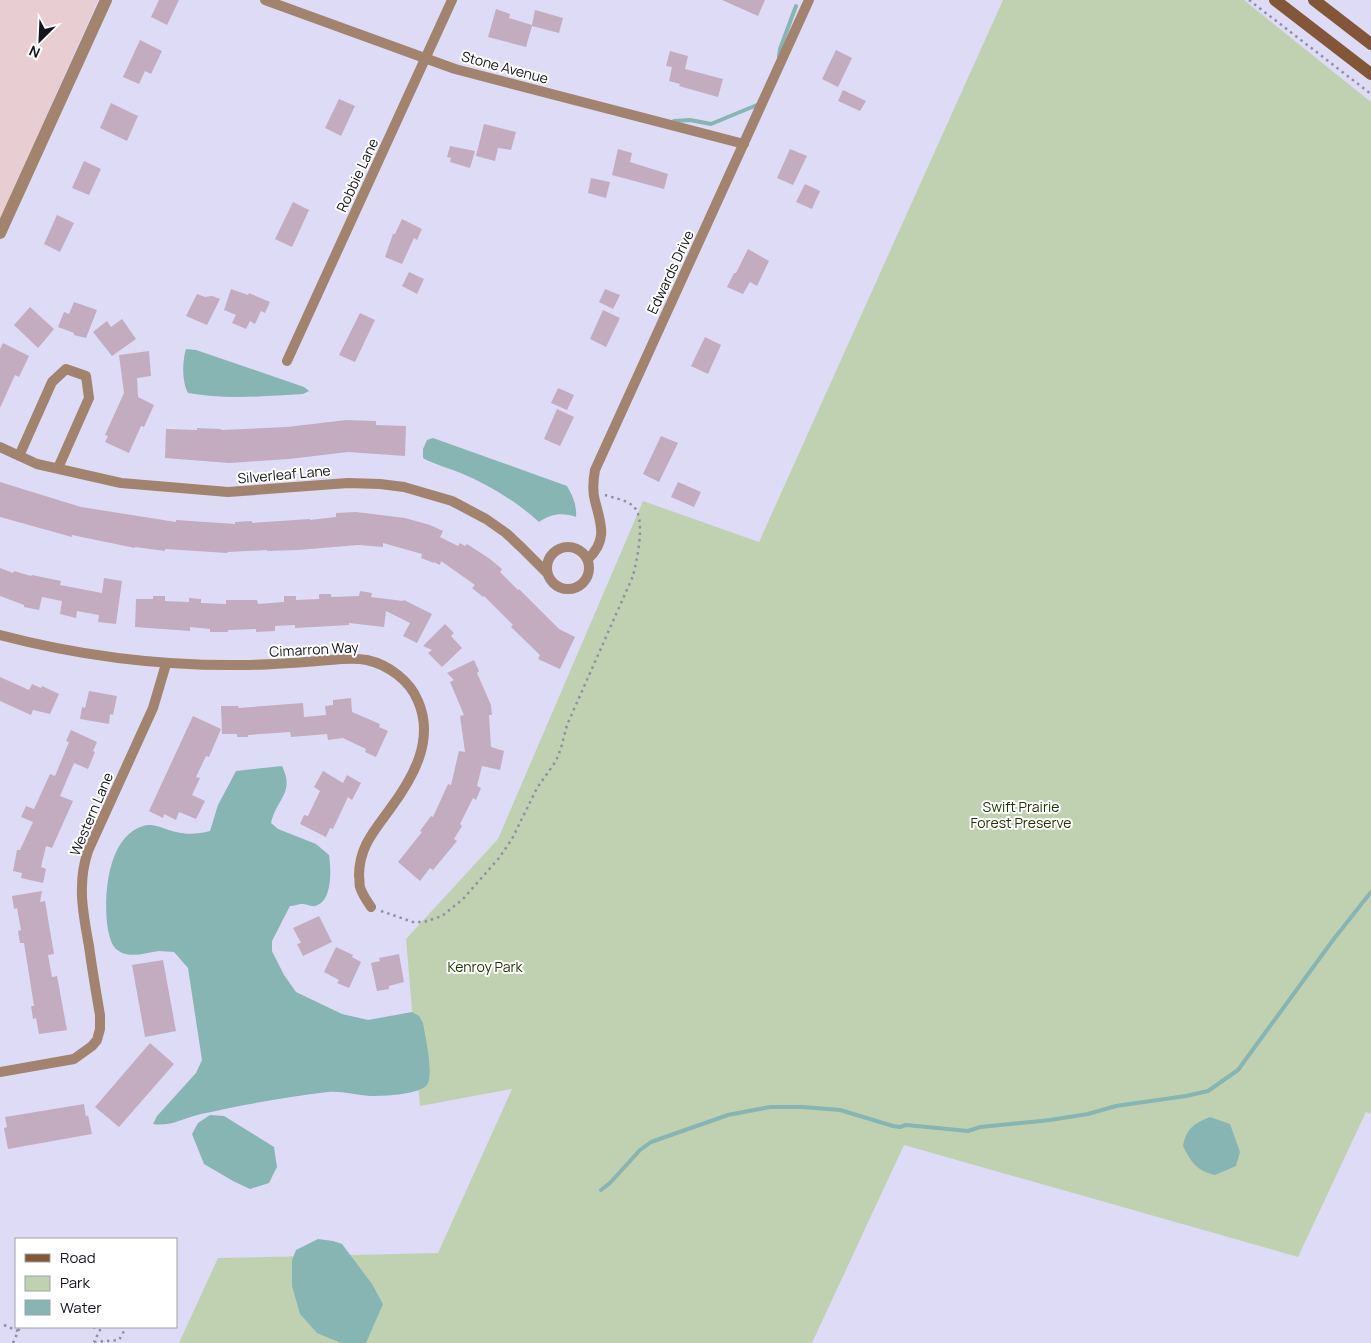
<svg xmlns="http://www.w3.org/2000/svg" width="1371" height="1343" font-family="Manrope,sans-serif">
<rect width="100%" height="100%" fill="#dedbf7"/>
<path fill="#e8cdd2" d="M0,0h98l-98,220z"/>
<path fill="#c0d1b2" d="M1003,0h241l127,102v1012l-5,-2 -68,145 -394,-112 -92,198h-633l39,-85 220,-5 74,-164 -92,17 -14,-167 92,-100 145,-338 116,41z"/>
<path fill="#86b5b4" d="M186,349l10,1 108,37 5,4 -6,3c-38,2 -77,6 -115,-1 -6,-11 -6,-31 -2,-44z
M433,438l134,48c6,10 10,20 9,31 -13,-5 -26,-3 -37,5 -22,-20 -48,-36 -76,-48 -13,-6 -28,-9 -40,-16v-9l4,-9z
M282,766c13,27 -5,32 -11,57l7,6 38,15 13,11c2,13 4,47 -14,51 -4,1 -9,-2 -13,-2 -3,0 -8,2 -12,2l-18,35v10l12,24 12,17 46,22 26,6 44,-8 7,4 4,7c2,12 12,55 3,63 -10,9 -43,10 -56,10 -14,-1 -28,-5 -42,-4 -42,5 -86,13 -127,22 -17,4 -31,13 -48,10l4,-8 39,-43 6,-13 -14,-92 -14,-16c-5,0 -10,-1 -15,-1 -14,2 -32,9 -44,-3 -5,-6 -7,-17 -8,-25 -3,-30 1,-86 36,-97 11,-4 23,4 33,6 12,3 22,2 34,-1l8,-26 18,-34z
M210,1115l14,1 50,31 3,20 -8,16 -19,6 -17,-8 -29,-17 -12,-30 6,-11z
M1210,1117l20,7 10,28 -4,14 -21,9c-18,-4 -24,-13 -32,-29 4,-18 10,-22 27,-29z
M318,1239l15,2 9,3 30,40 11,20 -17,39h-25l-24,-10 -17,-19 -8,-28v-26l4,-10z"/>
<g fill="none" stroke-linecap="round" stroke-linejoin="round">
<path stroke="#86b5b4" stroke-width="4" d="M779,56l1,-7 16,-43
M674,121l16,-1 21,4 46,-19
M601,1190l9,-7 30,-33 11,-8 77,-27 42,-8h32l38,3 53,16 7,1 6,-2 62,6 12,-4 70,-7 38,-6 28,-8 70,-10 22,-5 30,-21 95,-130 38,-48"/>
</g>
<path fill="#c3acbf" d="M159,0h20l-12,25 -16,-8z
M722,0h43l-7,16z
M496,9l14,5 -1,4 23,7 3,-15 28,8 -4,15 -27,-7 -6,21 -38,-10z
M140,40l22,11 -11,23 -6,-3 -6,13 -16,-7z
M836,50l16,8 -14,29 -16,-8z
M670,51l18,5 -3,13 38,10 -5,18 -39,-11 1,-2 -11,-3 3,-14 -6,-1z
M843,90l23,11 -6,10 -22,-10z
M339,99l16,7 -14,30 -16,-8z
M111,103l27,13 -11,25 -27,-13z
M484,124l32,8 -5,18 -13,-2 -3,13 -19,-5z
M450,146l25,5 -5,17 -20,-6 1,-4 -4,-1z
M618,149l14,4 -2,9 38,12 -4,15 -52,-14z
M790,149l17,7 -14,29 -16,-7z
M84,161l17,8 -12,26 -17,-7z
M591,178l19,4 -4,16 -18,-5z
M805,184l15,7 -8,18 -16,-7z
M293,202l16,8 -17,37 -17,-8z
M57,215l17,8 -14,29 -16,-8z
M402,219l20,10 -5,11 -3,-2 -12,26 -17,-7 8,-23h2z
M748,249l21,12 -12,25 -7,-4 -7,12 -16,-7 7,-14h2z
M409,272l15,7 -7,15 -15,-8z
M231,289l17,6 1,-2 21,9 -5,11 -4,-2 -6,13 -5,-3 -4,8 -14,-6 4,-8 -12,-5z
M605,289l15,6 -7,14 -14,-7z
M197,294l8,3 7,-1 8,3 -13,26 -21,-9z
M74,302l23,8 -11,28 -12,-3v-2l-16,-6 6,-15 5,2z
M30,307l24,22 -16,19 -24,-23z
M603,310l17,8 -14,29 -16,-8z
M360,313l15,7 -20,42 -16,-7z
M122,319l14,20 -24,17 -19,-24 14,-11 4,6z
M705,337l16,8 -13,29 -17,-8z
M3,343l26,13 -10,21 -4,-2 -15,33v-59z
M149,351l2,25 -14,2 1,19 16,8 -10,22 -3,-1 -12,27 -24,-11 3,-6 -3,-1 19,-42 -5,-38z
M558,388l16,7 -7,15 -16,-7z
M557,409l17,8 -14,29 -16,-7z
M346,420l30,1v4l30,1 -1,30 -57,-4 -59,7 -60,4 -64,-5 1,-29 31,1v-2l24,1v1l66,-3z
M661,436l17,7 -19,39 -16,-8z
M0,482l81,25 95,15v-2l59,4v-2l17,-1v2l58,-4v1l26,-3v-4l20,-1 49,6 25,7 13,6 -3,6 18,9 2,-3 5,3 2,-2 23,15 12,10 -2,3 18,18 1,-1 40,40 16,8 -15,32 -22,-10 2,-4 -29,-28 2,-2 -29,-29 -1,1 -11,-9 3,-3 -34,-24 -1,4 -6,-3v1l-13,-5 1,-4 -39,-11v4l-25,-2 -60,5 -31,1v-1l-39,2 -1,1 -62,-4v2l-30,-4v1l-63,-13v2l-72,-20z
M678,482l23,10 -7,15 -23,-10z
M0,568l13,5 1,-2 17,5 1,-1 29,6 -1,4 42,8 2,-15 18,3 -6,43 -18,-2 1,-7 -22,-4 -1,7 -16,-4 2,-13 -20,-4 -3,13 -15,-3v-2l-24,-9z
M360,591l12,2 -1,4 32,4 1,-1 28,14 -15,29 -14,-7 7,-13 -24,-12 -2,16 -35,-4v2l-35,2 -19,1v-3l-20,1v5l-19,1v-3l-28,1v2h-18v-3l-20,-2v4l-55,-4 1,-28h17v-3h12v5l24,1v-4l12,1v4l25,1v-4h31l1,4 26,-2v-6h12v4l23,-1v-5h12v3l28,-1z
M445,624l9,9 -3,3 11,12 -20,19 -14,-14 4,-3 -9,-4z
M474,660l5,11 -2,2 14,32 1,10h-3l2,32 13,4 -4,19 -18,-4 -5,20 4,2 -5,12 -3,-2 -13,26 2,2 -8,13 3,2 -24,29 -3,-2 -10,13 -22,-19 24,-30 -2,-1 11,-15 2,1 15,-33 3,1 8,-34 6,1 -5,-36 4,-1 -14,-33 4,-2 -7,-7z
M0,677l29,13 3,-6 9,4 1,-2 17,8 -9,20 -17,-4 -2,5 -31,-14z
M89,691l28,5 -4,19 -3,-1 -1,10 -29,-5 2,-12 3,1z
M351,698l1,14 28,12 -1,3 9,4 -12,26 -11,-5 1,-3 -23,-11 -15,2 -1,-6 -36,3 -1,-5 -42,3v2h-11v-3h-15l-1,-28h17l1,2 64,-5 1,14 22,-2 -1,-9 8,-1v-5z
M193,716l28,13 -12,28 -3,-1 -10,21 4,1 -8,17 13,6 -9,18 -17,-7 -3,8 -12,-6 -1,4 -14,-7z
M71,730l26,12 -4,9 2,1 -7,17 -14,-6 -14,33 13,5 -21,47 -6,-2 -5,21 5,2 -3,14 -22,-5 1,-5 -9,-2 4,-21h3l13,-28 -12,-5 5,-11 8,3 16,-35 5,2 14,-34 -3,-1z
M323,771l20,12 4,-8 14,8 -9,17 -4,-3 -15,32 -3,-1 -4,9 -26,-13 4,-9 4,1 12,-25 -6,-4z
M42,891l-2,11 5,-1 9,53 -6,1 4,22 5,-1 10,54 -28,4 -3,-16 -3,1 -2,-13h3l-10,-63h-4l-2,-12 3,-1 -4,-22 -3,1 -2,-13z
M319,916l13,26 -29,14 -6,-12 4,-1 -8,-15z
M336,947l17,8 -1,2 9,5 -12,26 -12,-5 2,-3 -15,-8z
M399,954l5,28 -15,4v3l-12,2 -6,-28 9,-2 -1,-3z
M163,960l13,71 -31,6 -13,-72z
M150,1043l24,21 -55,63 -24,-20z
M84,1104l2,13 2,-2 4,19 -84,15 -4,-21 3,-1 -2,-10z"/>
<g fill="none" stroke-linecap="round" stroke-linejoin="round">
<path stroke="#918fa3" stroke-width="2.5" stroke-dasharray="2.5 4" stroke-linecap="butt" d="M1249,0l122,94
M381,911l32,11h11l18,-6 21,-17 36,-41 13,-19 25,-51 19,-27 5,-13 6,-23 66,-149c4,-16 13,-57 1,-69 -6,-7 -21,-9 -29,-12
M4,1325l14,6
M93,1327l7,3 -6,12
M94,1342l25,-2 5,-9
M13,1343l7,-16"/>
<path stroke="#a2836e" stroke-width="10" d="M265,0l190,69 289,75
M287,361l165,-361
M0,447l37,17 84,19 107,9 120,-9 32,1 24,3 48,14 34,18 20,14 16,15 26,26
M19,456l33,-74 14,-13 20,7 3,22 -31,70
M547 568a21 21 0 1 1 42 0a21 21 0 1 1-42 0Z
M588,559c20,-19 13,-35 7,-58 -3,-11 -2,-20 0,-31l214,-470
M0,635c80,21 160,31 243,30 25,0 50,-2 75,-4 16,-1 33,-4 49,-1 22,5 43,21 51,41 17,39 -5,77 -28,108 -16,22 -31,38 -31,67 1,3 0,8 1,11 2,7 7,14 11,20
M0,1072l74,-13 18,-13 5,-6 3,-11v-14c-4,-23 -8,-46 -11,-69 -6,-32 -12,-63 -1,-95l65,-143 13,-44"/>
<path stroke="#a2836e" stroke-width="12" d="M0,233l106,-233"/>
<path stroke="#835637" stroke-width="12" d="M1275,0l96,74
M1314,0l57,44"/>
</g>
<g text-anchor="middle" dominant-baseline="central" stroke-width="4" stroke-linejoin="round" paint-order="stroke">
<g font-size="14" fill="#15141d" stroke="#fff">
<text transform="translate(505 67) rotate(15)">Stone Avenue</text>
<text transform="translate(357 175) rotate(-65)">Robbie Lane</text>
<text transform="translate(670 272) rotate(-65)">Edwards Drive</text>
<text transform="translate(284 474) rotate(-5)">Silverleaf Lane</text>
<text transform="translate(314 649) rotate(-3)">Cimarron Way</text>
<text transform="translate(91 814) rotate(-67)">Western Lane</text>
</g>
<g font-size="14" fill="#1d3200" stroke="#fff">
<text x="1021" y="806">Swift Prairie<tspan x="1021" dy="16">Forest Preserve</tspan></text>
<text x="485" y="966">Kenroy Park</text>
</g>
</g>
<rect x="15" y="1238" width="162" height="90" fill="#ffffff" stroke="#a1a1a5"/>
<rect x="25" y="1254" width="25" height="8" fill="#835637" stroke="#a1a1a5"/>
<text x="60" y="1263" font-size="15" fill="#15141d">Road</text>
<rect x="25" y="1276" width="25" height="15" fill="#c0d1b2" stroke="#a1a1a5"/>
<text x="60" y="1288" font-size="15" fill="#15141d">Park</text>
<rect x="25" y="1300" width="25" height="15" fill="#86b5b4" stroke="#a1a1a5"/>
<text x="60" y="1313" font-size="15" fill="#15141d">Water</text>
<g transform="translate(40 40) rotate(204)" stroke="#ffffff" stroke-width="4" paint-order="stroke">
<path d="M0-4L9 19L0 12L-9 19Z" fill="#15141d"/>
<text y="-8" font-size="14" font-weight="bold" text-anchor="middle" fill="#15141d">N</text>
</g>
</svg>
